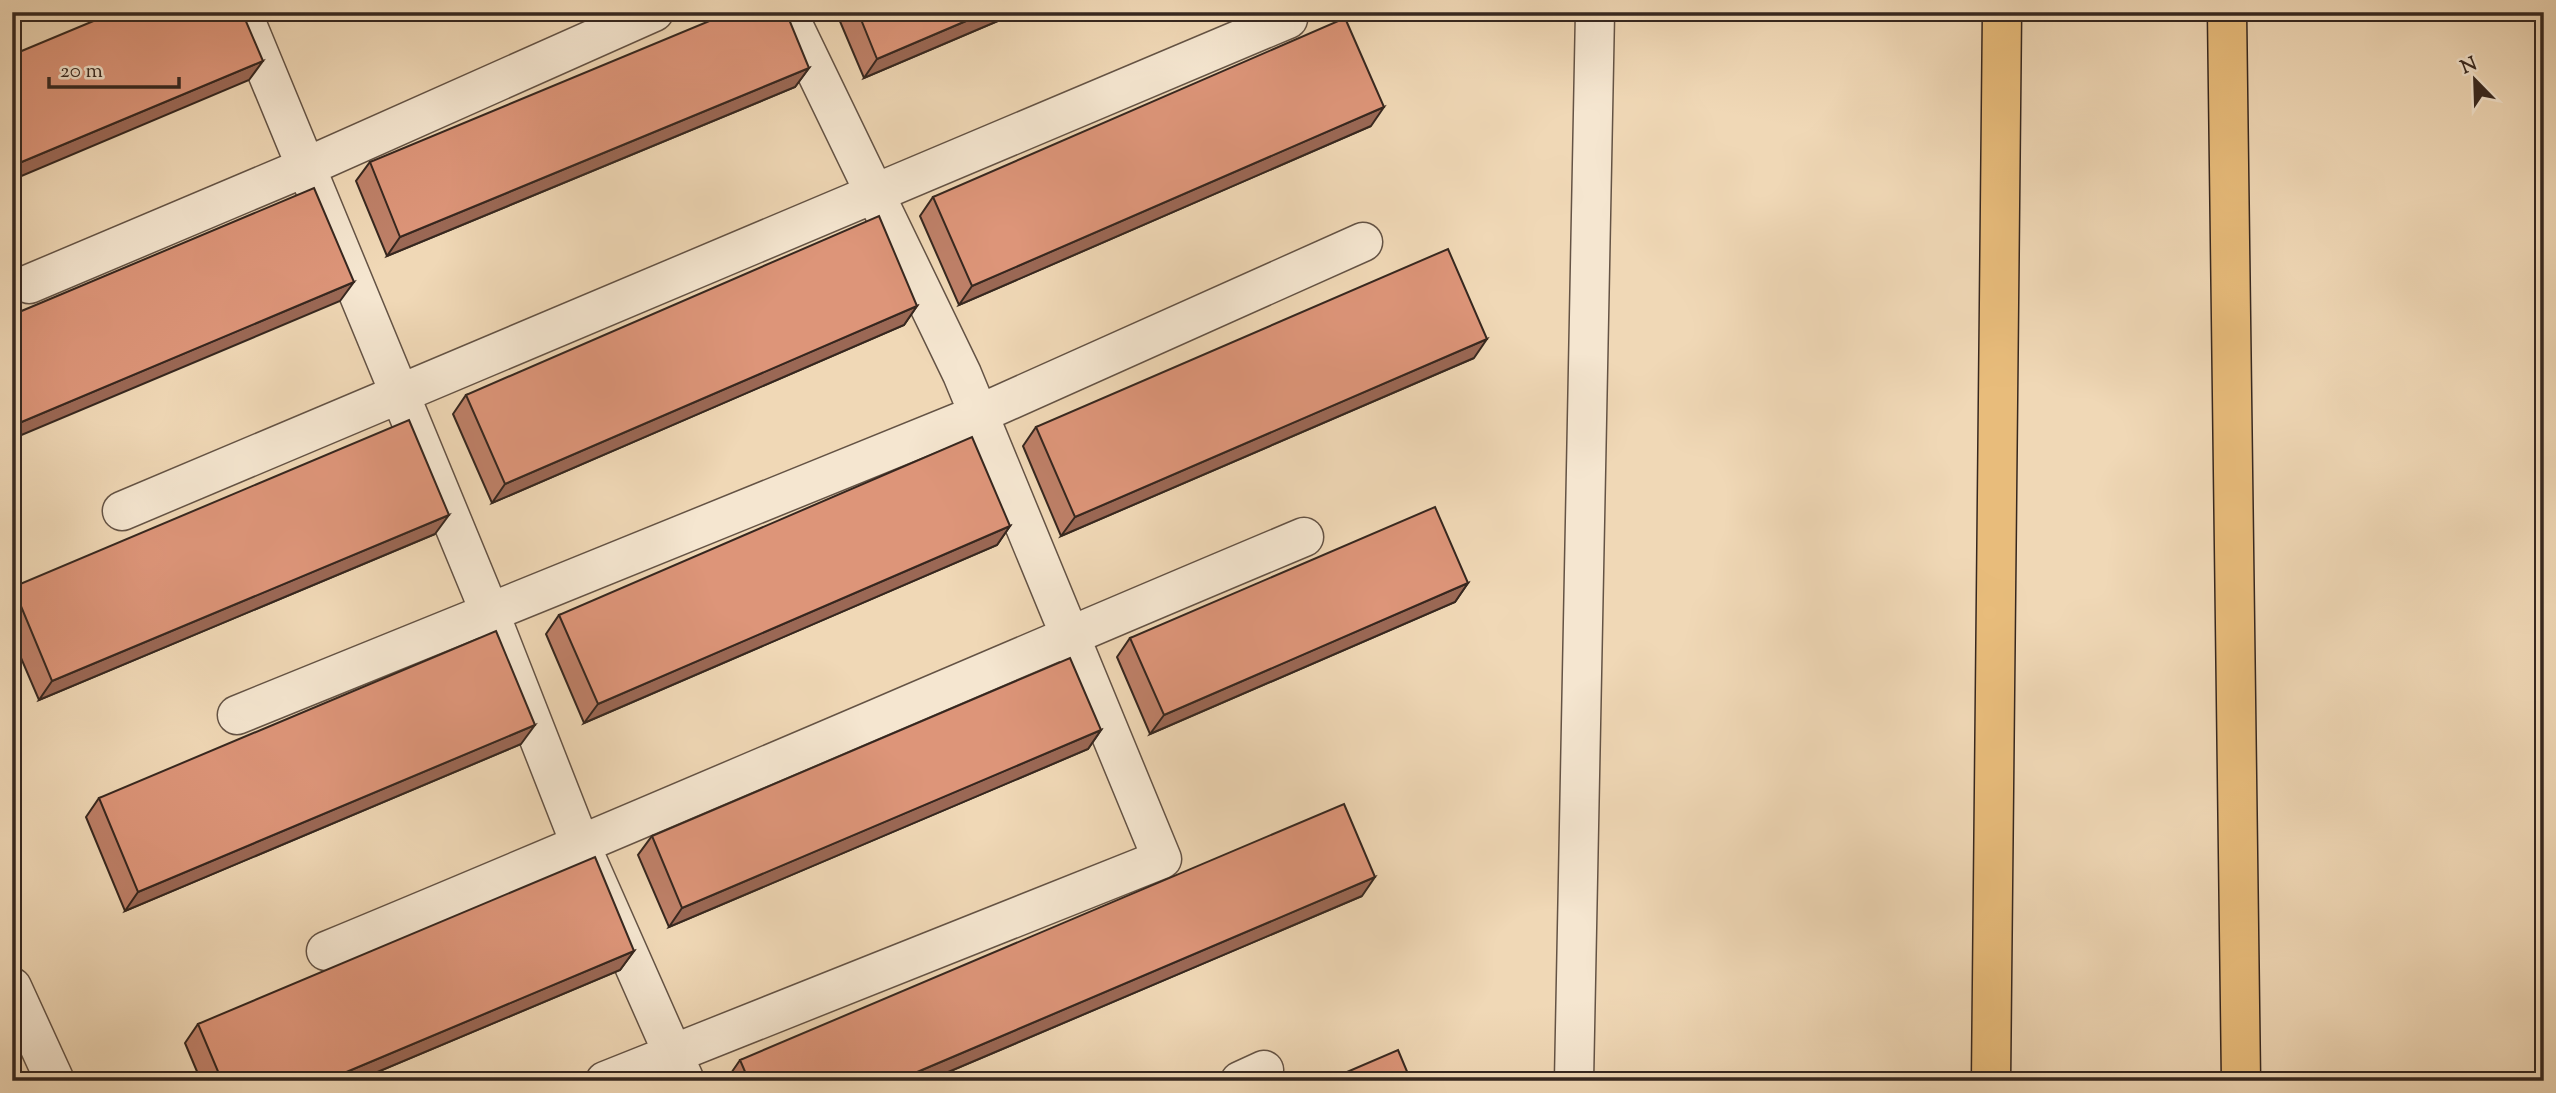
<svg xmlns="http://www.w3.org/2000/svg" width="2556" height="1093" font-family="'Sorts Mill Goudy',serif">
<rect width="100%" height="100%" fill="#f0d8b6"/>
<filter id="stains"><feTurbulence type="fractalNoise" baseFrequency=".00286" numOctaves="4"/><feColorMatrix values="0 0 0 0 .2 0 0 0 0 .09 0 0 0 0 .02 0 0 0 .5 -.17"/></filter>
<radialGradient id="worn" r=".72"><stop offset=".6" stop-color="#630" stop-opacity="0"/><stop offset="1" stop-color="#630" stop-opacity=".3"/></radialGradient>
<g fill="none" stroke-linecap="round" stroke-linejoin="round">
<g stroke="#645345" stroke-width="41">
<path id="minor" d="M242,12l239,579 100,255 104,235
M29,284l277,-117 348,-155
M122,511l1166,-492
M237,715l742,-301 384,-172
M326,951c327,-135 651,-277 978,-414
M12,987l43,94
M605,1081l557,-222 -200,-485 -175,-362
M1240,1081l24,-11
M1574,1081l21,-1069"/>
</g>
<g stroke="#36271f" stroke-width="41">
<path id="highway" d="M2227,12l14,1069
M1991,1081l11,-1069"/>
</g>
<use href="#minor" stroke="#f5e6d0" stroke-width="38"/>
<use href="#highway" stroke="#e8bc7b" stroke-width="38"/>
</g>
<path fill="#be8068" stroke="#36271f" stroke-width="2" d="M836,12h183l-155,66z
M809,68l-14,19 -408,169 -31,-75 14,-19z
M1371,126l-412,179 -39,-89 13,-19z
M917,306l-13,19 -412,178 -39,-89 13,-19z
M1474,358l-413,178 -38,-90 13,-19z
M1010,526l-13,19 -413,178 -38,-89 13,-19z
M435,534l-396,166 -27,-63 1,-50z
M1468,583l-13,19 -305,132 -33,-77 13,-19z
M1101,730l-13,19 -419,178 -31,-72 14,-19z
M521,744l-396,167 -39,-94 13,-19z
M1362,896l-435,185h-199l-1,-2 13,-19z
M634,951l-14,19 -264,111h-155l-16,-38 13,-19z"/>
<path fill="#9b6855" stroke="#36271f" stroke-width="2" d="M987,12h32l-155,66 13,-19z
M263,61l-14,19 -237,100v-14z
M809,68l-14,19 -408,169 13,-19z
M1384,107l-13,19 -412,179 13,-19z
M354,282l-14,19 -328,138v-13z
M917,306l-13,19 -412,178 13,-19z
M1487,339l-13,19 -413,178 14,-19z
M449,515l-14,19 -396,166 13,-19z
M1010,526l-13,19 -413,178 14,-19z
M1468,583l-13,19 -305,132 14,-19z
M535,725l-14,19 -396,167 13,-19z
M1101,730l-13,19 -419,178 13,-19z
M1375,877l-13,19 -435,185h-31z
M634,951l-14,19 -264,111h-31z"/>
<path fill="#dd9579" stroke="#36271f" stroke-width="2" d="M115,12h127l21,49 -251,105v-111z
M731,12h55l23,56 -409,169 -30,-75z
M858,12h129l-110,47z
M1345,18l39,89 -412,179 -39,-89z
M314,188l40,94 -342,144v-111z
M879,216l38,90 -412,178 -39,-89z
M1448,249l39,90 -412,178 -39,-90z
M409,420l40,95 -397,166 -39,-94z
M972,437l38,89 -412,178 -39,-89z
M1435,507l33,76 -304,132 -34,-77z
M496,631l39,94 -397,167 -39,-94z
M1070,658l31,72 -419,178 -30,-72z
M1344,804l31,73 -479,204h-147l-9,-21z
M595,857l39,94 -309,130h-103l-24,-57z
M1398,1050l13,31h-85z"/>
<rect width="2556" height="1093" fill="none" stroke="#f0d8b6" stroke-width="42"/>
<rect x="14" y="14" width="2528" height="1065" fill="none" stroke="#36271f" stroke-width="3.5"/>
<rect x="21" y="21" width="2514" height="1051" fill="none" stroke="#36271f" stroke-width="2"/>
<g transform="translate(2475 80) rotate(337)" stroke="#f5e6d0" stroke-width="5" paint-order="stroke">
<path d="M0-5L12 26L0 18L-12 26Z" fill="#36271f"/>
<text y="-10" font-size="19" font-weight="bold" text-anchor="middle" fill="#36271f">N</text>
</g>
<path d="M49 77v10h130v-10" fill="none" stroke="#36271f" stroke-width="3.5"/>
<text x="60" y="77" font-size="21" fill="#36271f" stroke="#f5e6d0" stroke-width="5" paint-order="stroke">20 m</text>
<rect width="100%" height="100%" filter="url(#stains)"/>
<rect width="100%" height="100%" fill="url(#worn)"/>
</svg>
